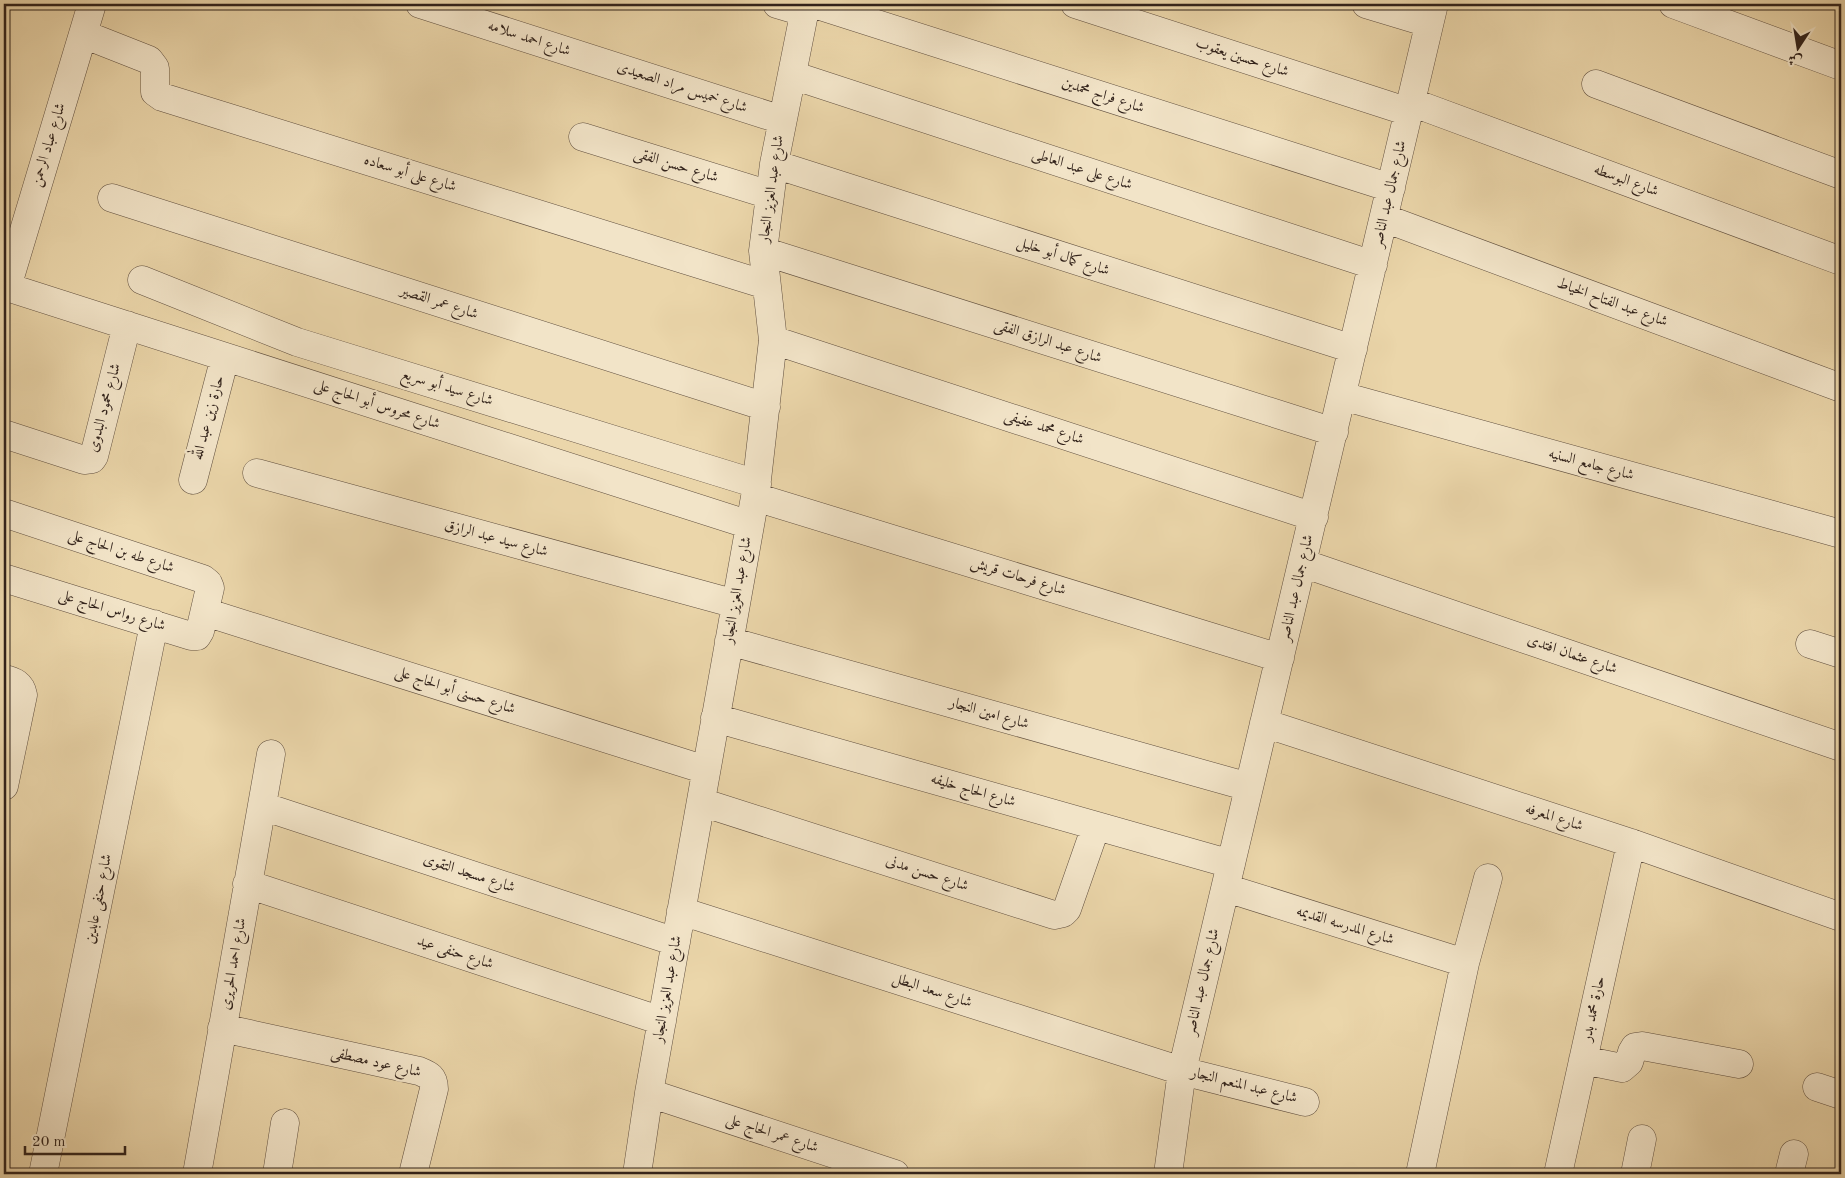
<svg xmlns="http://www.w3.org/2000/svg" width="1845" height="1178" font-family="'Old Standard TT',Amiri,serif">
<rect width="100%" height="100%" fill="#ebd6aa"/>
<filter id="stains"><feTurbulence type="fractalNoise" baseFrequency=".004" numOctaves="4"/><feColorMatrix values="0 0 0 0 .2 0 0 0 0 .09 0 0 0 0 .02 0 0 0 .5 -.17"/></filter>
<radialGradient id="worn" r=".72"><stop offset=".6" stop-color="#630" stop-opacity="0"/><stop offset="1" stop-color="#630" stop-opacity=".3"/></radialGradient>
<g fill="none" stroke-linecap="round" stroke-linejoin="round">
<g stroke="#604f3f" stroke-width="29">
<path id="minor" d="M420,4l362,116
M777,4l27,8
M814,4l577,184
M1075,4l334,108
M1366,4l63,19
M1673,4l168,62
M83,34l66,26 6,8v24l7,5 604,188
M792,75l581,190
M1596,84l245,91
M1411,102l430,159
M583,137l187,58
M774,164l579,185
M112,198l654,209
M1384,218l457,170
M763,251l571,181
M142,280l155,62 460,142
M4,286l746,239
M7,287l85,-283
M773,340l541,177
M1342,396l499,138
M4,434l80,26 8,-1 2,-3 33,-131
M257,473l479,131
M193,480l32,-123
M755,497l525,161
M4,513l199,66 5,4 2,5 -10,43 -3,5h-6l-187,-58
M1302,563l539,184
M205,612l501,158
M729,641l520,146
M1810,644l31,10
M4,679c10,2 17,5 19,16l-19,91
M715,718l516,146
M1264,723l367,120 210,74
M701,802l353,113 9,-2 4,-4 29,-83
M262,806l414,136
M247,884l415,137
M1226,888l239,75
M681,911l501,160 123,31
M222,1028l197,43c10,4 15,6 15,18l-21,85
M1583,1060l39,8 7,-6 3,-10 3,-5 7,-1 97,18
M1817,1087l24,8
M649,1093l246,81
M43,1174l111,-550
M197,1174l74,-420
M277,1174l8,-51
M637,1174l12,-81 106,-596 18,-157 -10,-89 11,-87 32,-160
M1168,1174l14,-103 252,-1067
M1420,1174l45,-211 23,-85
M1558,1174l73,-331
M1635,1174l7,-35
M1789,1174l5,-20"/>
</g>
<use href="#minor" stroke="#f2e4c8" stroke-width="28"/>
</g>
<g text-anchor="middle" dominant-baseline="central" stroke-width="4.5" stroke-linejoin="round" paint-order="stroke">
<g font-size="15" fill="#31221b" stroke="#f2e4c8">
<text transform="translate(529 39) rotate(18)">شارع احمد سلامه</text>
<text transform="translate(1242 58) rotate(18)">شارع حسين يعقوب</text>
<text transform="translate(682 88) rotate(18)">شارع خميس مراد الصعيدى</text>
<text transform="translate(1103 96) rotate(18)">شارع فراج محمدين</text>
<text transform="translate(49 145) rotate(-73)">شارع عباد الرحمن</text>
<text transform="translate(676 166) rotate(17)">شارع حسن الفقى</text>
<text transform="translate(1082 170) rotate(18)">شارع على عبد العاطى</text>
<text transform="translate(410 174) rotate(17)">شارع على أبو سعاده</text>
<text transform="translate(1626 181) rotate(20)">شارع البوسطه</text>
<text transform="translate(772 189) rotate(-82)">شارع عبد العزيز النجار</text>
<text transform="translate(1390 194) rotate(-77)">شارع جمال عبد الناصر</text>
<text transform="translate(1063 257) rotate(18)">شارع كمال أبو خليل</text>
<text transform="translate(439 303) rotate(18)">شارع عمر القصير</text>
<text transform="translate(1612 303) rotate(20)">شارع عبد الفتاح الخياط</text>
<text transform="translate(1048 342) rotate(18)">شارع عبد الرازق الفقى</text>
<text transform="translate(447 388) rotate(17)">شارع سيد أبو سريع</text>
<text transform="translate(377 405) rotate(18)">شارع محروس أبو الحاج على</text>
<text transform="translate(105 408) rotate(-75)">شارع محمود البدوى</text>
<text transform="translate(209 418) rotate(-75)">حارة زين عبد الله</text>
<text transform="translate(1044 428) rotate(18)">شارع محمد عفيفى</text>
<text transform="translate(1591 465) rotate(15)">شارع جامع السنيه</text>
<text transform="translate(496 539) rotate(15)">شارع سيد عبد الرازق</text>
<text transform="translate(121 552) rotate(18)">شارع طه بن الحاج على</text>
<text transform="translate(1018 577) rotate(17)">شارع فرحات قريش</text>
<text transform="translate(1297 588) rotate(-77)">شارع جمال عبد الناصر</text>
<text transform="translate(738 590) rotate(-80)">شارع عبد العزيز النجار</text>
<text transform="translate(112 611) rotate(17)">شارع رواس الحاج على</text>
<text transform="translate(1572 655) rotate(19)">شارع عثمان افتدى</text>
<text transform="translate(455 691) rotate(18)">شارع حسنى أبو الحاج على</text>
<text transform="translate(989 714) rotate(16)">شارع امين النجار</text>
<text transform="translate(973 791) rotate(16)">شارع الحاج خليفه</text>
<text transform="translate(1554 818) rotate(18)">شارع المعرفه</text>
<text transform="translate(469 874) rotate(18)">شارع مسجد التقوى</text>
<text transform="translate(927 874) rotate(18)">شارع حسن مدنى</text>
<text transform="translate(99 899) rotate(-79)">شارع حنفى عابدين</text>
<text transform="translate(1345 926) rotate(17)">شارع المدرسه القديمه</text>
<text transform="translate(455 953) rotate(18)">شارع حنفى عيد</text>
<text transform="translate(234 964) rotate(-80)">شارع احمد الحريرى</text>
<text transform="translate(1203 982) rotate(-77)">شارع جمال عبد الناصر</text>
<text transform="translate(668 989) rotate(-80)">شارع عبد العزيز النجار</text>
<text transform="translate(932 991) rotate(18)">شارع سعد البطل</text>
<text transform="translate(1594 1009) rotate(-78)">حارة محمد بدر</text>
<text transform="translate(376 1063) rotate(13)">شارع عود مصطفى</text>
<text transform="translate(1244 1086) rotate(14)">شارع عبد المنعم النجار</text>
<text transform="translate(772 1134) rotate(18)">شارع عمر الحاج على</text>
</g>
</g>
<rect width="1845" height="1178" fill="none" stroke="#ebd6aa" stroke-width="20"/>
<rect x="5" y="5" width="1835" height="1168" fill="none" stroke="#31221b" stroke-width="2.5"/>
<rect x="10" y="10" width="1825" height="1158" fill="none" stroke="#31221b"/>
<g transform="translate(1798 48) rotate(192)" stroke="#f2e4c8" stroke-width="4" paint-order="stroke">
<path d="M0-4L9 19L0 12L-9 19Z" fill="#31221b"/>
<text y="-8" font-size="14" font-weight="bold" text-anchor="middle" fill="#31221b">ش</text>
</g>
<path d="M25 1146v8h100v-8" fill="none" stroke="#31221b" stroke-width="2.5"/>
<text x="32" y="1146" font-size="15" fill="#31221b" stroke="#f2e4c8" stroke-width="4" paint-order="stroke">20 m</text>
<rect width="100%" height="100%" filter="url(#stains)"/>
<rect width="100%" height="100%" fill="url(#worn)"/>
</svg>
